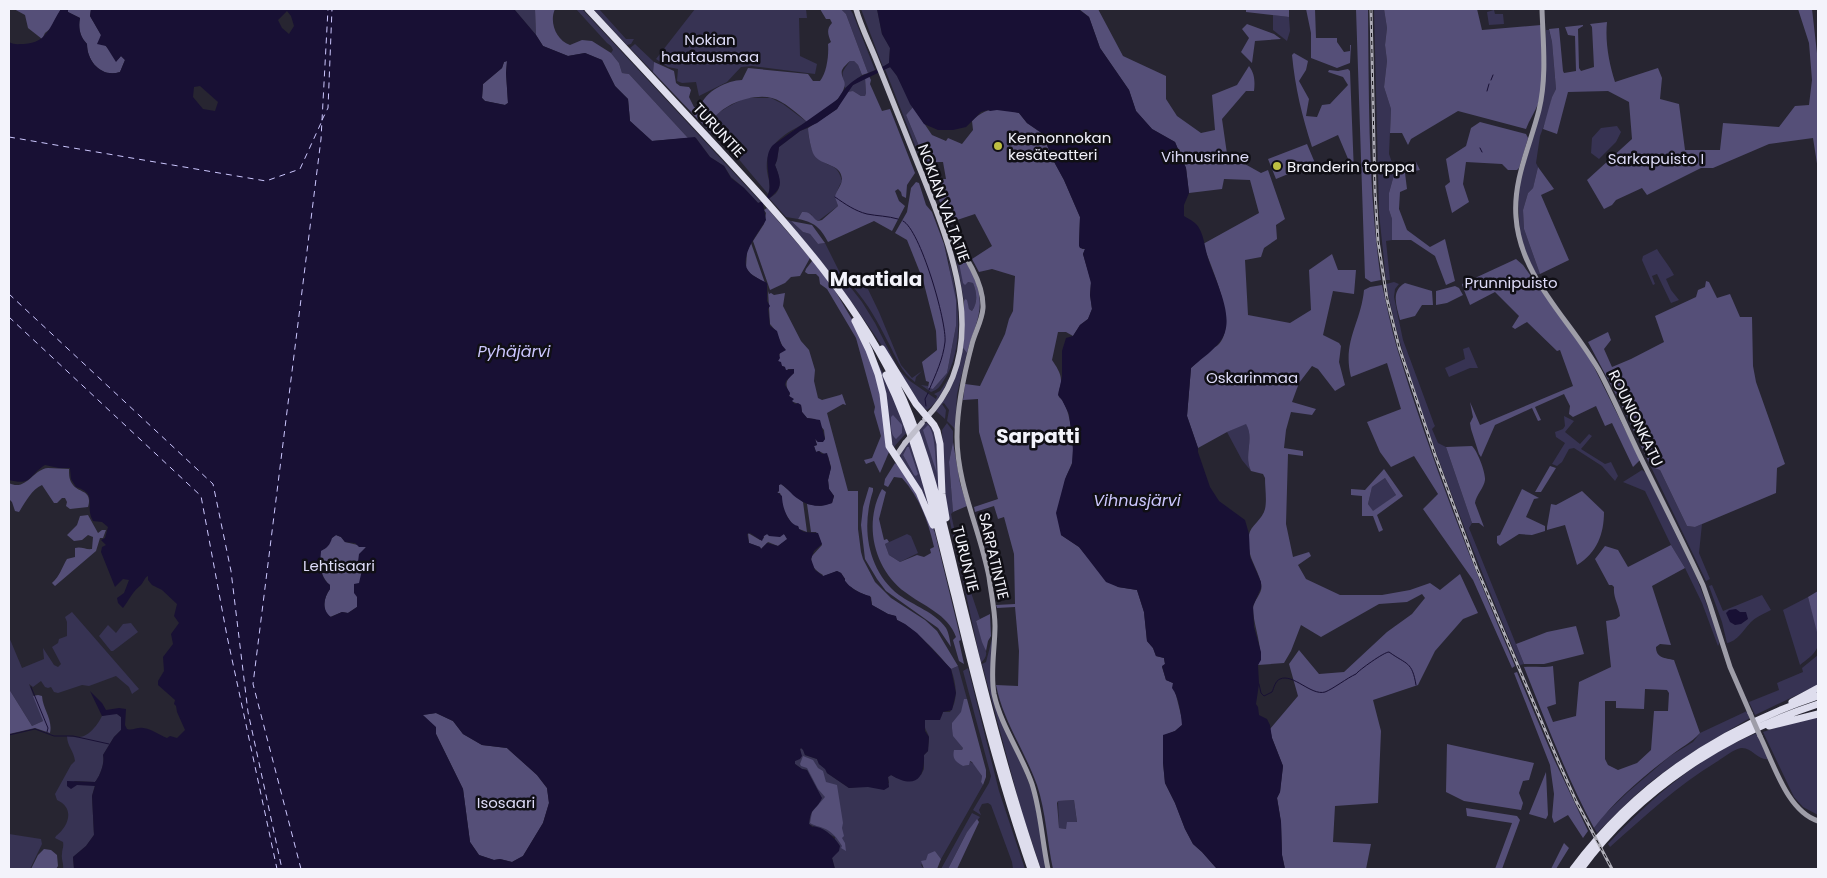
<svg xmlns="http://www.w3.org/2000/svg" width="1827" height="878" font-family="Poppins,sans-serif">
<rect width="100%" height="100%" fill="#272531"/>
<path fill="#373353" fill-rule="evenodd" d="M514,9h21l1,26z
M576,9h6l179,193 -3,1 -14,-15 -13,-11 -7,-11 -14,-9 -14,-19h-8l-59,-64 -7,-1 -3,-10 -8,-10 2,-3 -2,-4 -4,-3z
M593,9h6l27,30h8l-3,5 -4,1z
M695,9h111l1,9h-8l1,38 17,8 -2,10 -63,-8 -11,1 -14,15 -28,14 -3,-14 -14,1 -5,-2 1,-12 -10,-2 -12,-8z
M841,9h9l3,5 22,56 -7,3 -22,-59z
M861,9h16l5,25 8,14 -1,15 -6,4z
M1374,9h10l3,19 -2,17 2,16 -3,26 7,22 -2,45 6,17 -6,22v17l3,9v21l-6,1 4,39h-4l-7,-67z
M1494,10l1,4h8l1,10 -15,1 -2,-13z
M1273,15l16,2 1,14 -3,10 -14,-11z
M1546,30h3l3,12 4,47 -4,8 -3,15 -9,24 -4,27 2,4 -5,21 -5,5 -5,17 1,19 16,45 -4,1 -10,-22 -6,-20 -2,-33 3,-22 19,-64z
M635,44l19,18 -1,10 -23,-24z
M850,61h4l4,4 4,10 -17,13c-3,-17 -5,-13 5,-27z
M891,67l6,9 16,31 -7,8 13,31 10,16 1,10h-2l-10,-19 -33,-84z
M865,78l1,15 -1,3h-4l-8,-5 -7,1 7,-7z
M745,98h26l12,6 24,18c-21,11 -43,22 -40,49 1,8 5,15 1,23l-47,-56c-26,-19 8,-31 24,-40z
M1617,126l4,6 -5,10 -17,17 -8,-6 1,-15 9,-10z
M808,128c0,8 3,25 10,30 12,11 19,4 24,23 -5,9 -8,15 -4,25l-20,15 -4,-2 -3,-5 -9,-2 -4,7 -12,-2 -17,-19c15,-6 11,-21 6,-33l2,-5 2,-13 21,-16z
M786,219l5,2 12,11 7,2 8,10 7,-1 16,32 21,27 13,21 24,47 11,11 26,18 1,-3 -3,-2 6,-3 9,-13c-5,11 -11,25 -22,32l-5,-3c-41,-65 -85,-129 -136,-188z
M944,244c13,39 24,100 0,136 -3,5 -6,10 -13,12l-10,-7 7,1v2l5,1 14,-16 9,-47 -7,-64z
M1657,249c6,10 12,16 17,26l-8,4 5,11 8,10 -8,3 -14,-29 -5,2 3,8 -2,1 -11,-25 1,-4z
M958,251l11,15 -1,16 5,1c4,10 5,19 -1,28l-3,-2 -4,-10 -1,2 -9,-48z
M1394,282l5,2 -4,5 -1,8 9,43 31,84 1,2 -3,3 6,14 8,4 26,76 -3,5 55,136 -4,1c-28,-67 -55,-134 -80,-202 -21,-59 -42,-118 -54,-179z
M865,283l14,29 22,53 11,13 10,-7 -6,6 -1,5c-14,-10 -19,-25 -27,-40 -9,-18 -20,-38 -34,-54z
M1469,347l9,21h-8l-21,9 -4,-9 20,-9 -2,-10z
M963,348l4,5 -10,41 -2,35 -8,-8 2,-11 -5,-7 -2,1 4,6 -1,9 -9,-8 13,-19 5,-14z
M875,358l15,28 18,45 -15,17z
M1564,416l10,5 -9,11 15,12 9,-10 3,2 -11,13 24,15 6,-2 7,14 -3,5 -13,-15 -28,-18 -5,1 -7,13 -5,4 -5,-2 13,-21 -9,-6 -1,-5 8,-3 2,-3z
M926,422l8,8 3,12 6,69 -24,-80z
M947,423l6,8v11l-4,20 4,50 -2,2 12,55 17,50 -4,2c2,8 10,26 10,31 1,4 -2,8 -5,11l-34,-155 -3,-23 -2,-55z
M1246,423c9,16 -3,33 5,48l-9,-11 -15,-28z
M911,439l20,71 -30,-51 -1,-6zM907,447h2l8,28h-3l-11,-20z
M1651,467l9,3 27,56 8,1 7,-3 -3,29 11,26 -4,2z
M1642,470l4,3 50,103 22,59 1,9 -1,2 -16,-43 -17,-35 -14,-23 -26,-54 -22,-9z
M1385,478l11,17 -23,17 -5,-8 4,-17z
M907,534l4,2 7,17 -18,9 -11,-7 -4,-11z
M1712,585l11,26 39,-16 9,15c-5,3 -11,5 -15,8 -10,6 -16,23 -29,25l-5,-21 -13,-36z
M1808,597c3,12 14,41 9,51 -3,7 -11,12 -17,17l-17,-55z
M72,612l67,77 -7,5 -3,-7 -13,-11 -27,10 -7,-1 -24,8 -4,-1 -3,-5 -3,1 -3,-1 -4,-6 -8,6 -4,-3 14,37 -11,5 -23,-37v-52l13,31 22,-9 -1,-11 11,17 4,2 3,-3 -9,-17 6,-4 1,-4 8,-3v-14l-2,-5z
M131,623l7,9 -25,19h-2l-12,-15 9,-11 8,8 7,-9z
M992,639l1,55 40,99 14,76h-6l-19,-56 -40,-149 4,-2z
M1818,655v30l-63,30 -6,-13 30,-12 -2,-7 26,-11 -1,-4z
M958,666l9,33h-2l-3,46 1,3 -1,2 -8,1 9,15 6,-1v-4l5,3 8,12 -1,6 2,3 -42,74 -6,-8 -14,14 3,4h-89l-3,-11 3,-4v-17l-26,-13c2,-19 7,-14 12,-26l-14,-28 -5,-1 -7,-5v-3l6,-8 -1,-3 1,-2 3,2 1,5 12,4 2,5 7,5 1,4 22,15 40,-5 -1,-6 3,-2 6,3 24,-3 3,-6v-14l4,-4c0,-4 1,-10 1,-14 -2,-7 -6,-9 -4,-17l16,-3 2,-5h7c9,-13 6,-29 1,-43z
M968,668l31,123 26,78h-12l-1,-7 -21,-57 -3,-2 -6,1 -3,6 2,5 -8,-5 16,-27 2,-7 -28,-105z
M1747,711l3,7c-36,21 -71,41 -103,67 -18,15 -34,32 -50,48l-3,-5 9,-12 25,-24 42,-36 23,-14 7,-9z
M110,714h7l4,3v13l-7,7 -11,18c2,8 -3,21 -8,27l-21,-1 3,4h18l-3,11 2,39 -8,11 -13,11 1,12h-11c1,-5 -2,-10 -1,-15 0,-5 2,-7 1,-12l-8,-4 1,-2c13,-10 19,-28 1,-36l-2,-6 16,-29 4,-4c-1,-10 -8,-15 -8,-25 3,0 8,2 12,1 10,0 19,-13 23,-21z
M1818,717v98l-15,-8 -9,-10 -31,-65 23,-8z
M1757,733l12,26c-11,2 -17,-12 -28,-11 -7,1 -17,9 -23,13 -40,24 -73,55 -108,86l-2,-3c42,-45 91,-88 149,-111z
M1074,800l3,23 -11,6 -7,-1 -1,-27z
M972,813l8,4 -13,15 -19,37h-7z
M9,834l32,5 1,5 -12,25h-21z"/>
<path fill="#554f78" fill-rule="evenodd" d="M14,9h47l-10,19 -6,5 -3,6 -14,-11 -3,-13z
M68,9h23l-1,7 11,19 -1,5 18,19 3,-3 4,4 -5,12c-18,6 -33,-10 -33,-28 -7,-7 -9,-16 -7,-26l-12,-6z
M535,9h20c-6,13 1,31 15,36l12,-5 10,1 19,12 8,10 3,10 7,1 59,64 -36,3 -22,-20 -2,-22 -13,-13 -13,-26 -17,-7 -17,3 -25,-10 -7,-11z
M820,9h21l5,5 22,59 -6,2 -4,-10 -4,-4h-4c-3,3 -6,5 -8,9 -2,7 5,11 2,18 -5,16 -25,24 -37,34 -9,-8 -23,-21 -35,-24 -20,-5 -52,7 -61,25l1,8 3,2 -2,2 -60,-63 1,-10 20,9 2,12 4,3 9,1 2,3 -2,7 5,10 4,1 3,-2c3,-14 27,-26 41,-26l6,-12 60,6 5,7h7c7,-8 9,-27 8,-37l3,-2c-3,-7 -5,-13 1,-19l-2,-4h-4z
M1079,9h19l25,47 43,20v23l11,17 24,17 14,-3 -3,-35 25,-10 12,-19c6,8 6,16 5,25h-8l-24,28 5,35 34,19 7,-3 17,49 -9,6 1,14 -13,9 -3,9 -16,3 3,55 42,8 21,-13 -2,-40 23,-16 6,16h18l-2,24 -21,-3 -10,44 16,8 2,3 -2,16 6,23 -10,6 -17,-22 -6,-3 -13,17 -7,19 24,7 -4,6 -21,-3 -5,18 -2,18 19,3v5l-15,-2 -2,70 7,33 16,-5 2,4 -13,9 8,14 34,16h42l28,-5 20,-7 10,7 20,-16 18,39 -15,6 -28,32 -17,34 -45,15 8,31 -3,72 -43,3 -2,36 38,2 -5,25h-81l-3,-14 -1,-33 -4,-24 3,-6 3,-26 -11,-28 -2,-9 28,-33 -9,-32 10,-14 20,24 25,-2 43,-40 25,-18 13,-16 -3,-4 -15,8 -28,2 -58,33 -20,-12 -10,26 -7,12 -26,2c7,-14 -5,-39 -5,-57 1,-9 11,-16 8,-25 -4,-17 -15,-26 -12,-48 1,-9 14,-16 16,-26 2,-9 0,-21 0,-31l-2,-4 -12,-3c-8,-16 4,-32 -5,-47l-19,8 -29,16 -11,-32 4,-48c7,-6 13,-13 20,-19 2,-2 5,-2 7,-4 21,-21 -7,-77 -15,-101l56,-31 -9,-33 -26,-1 -2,10 -33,4 -3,-25 -11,-26 -23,-13 -16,-18 -7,-21 -29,-42 -11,-31z
M1246,9h43v8l-43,-5z
M1306,9h9l1,29h21v4l7,10 6,-1v-6h1l-1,18 -13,5 -26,-10v-25z
M1356,9h12c1,90 0,181 13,271l-10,2 -6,-4z
M1384,9h93l5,21 59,-5c0,23 4,57 -3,79 -3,8 -9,16 -12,25l-68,-18 -47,28 -3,6 -6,-12h-12l1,-24 -7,-22 3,-26 -2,-16 2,-17z
M1798,9h14l6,53v108l-5,-32 -44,6 -56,24h-12l-54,27 -5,-7 -26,12 -4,5 -8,4 -17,-29 45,-41 -3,-37 -21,-11 -40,1 -11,42 -14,-5 9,-32 4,-8 -4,-47 -3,-13 10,-1 4,43 1,2 12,-2 -1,-35 -7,-1 -3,-8 18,-2v1l-5,3 1,39 2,3 13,-4 -2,-40 -2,-3 17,-2c-2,20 2,41 8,60l43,-14 4,10 -2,21 19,5 6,46h35l3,-27 56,4 16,-21 14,-1 3,-25 -3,-37z
M1247,24l27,10 7,5 -26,2 -3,22 -11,-11 8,-14 -7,-9z
M1294,53l14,8 -2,9 -7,11 10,18 -3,17 11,1 5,-12 8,-1 18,-19 -5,-8 -15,-5 1,-2 9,1 10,-2 2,2 4,102 -16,-38 -26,12c-10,-31 -17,-60 -20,-92z
M507,61l-1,12 2,30 -3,2 -20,-4 -3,-3 1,-14 19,-16 2,-6z
M869,76l2,4 -1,4 12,27 8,-2 25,64 -8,12 -1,13 -4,-2 -1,-4 -3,-3 -3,2 4,10 6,5 -13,25 -18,-10 -46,21c-8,-15 -14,-20 -30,-23l4,-7c10,-1 9,5 16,9l4,-1 16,-14 -3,-9c1,-6 7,-12 7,-18 -1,-16 -21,-13 -28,-24 -3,-5 -6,-21 -6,-27l29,-19 9,-17 7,-1 8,5h4l1,-3 -1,-15z
M913,107l19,28 14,6 2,-3 14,6 11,-14 -1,-9c14,-15 29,-14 47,-8l8,10 16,11 9,24 12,22 16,37 -1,27 3,5h3l-2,5 8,27 -1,14 2,14 -4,10 -8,6 -7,11 -7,-4h-8l-6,28c4,6 9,13 9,20 1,7 -4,10 -2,17 12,8 16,52 13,66 -2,6 -6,12 -7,18 -3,18 -2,36 -4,54l18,12 5,6 34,34 19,3 7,22 3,29 6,7 3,8 8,2 1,6 -3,3 4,13 7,3 9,36v6l-7,6 -12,5v27l2,20 10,20 10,26 8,15 9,8 15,17h-164c-6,-27 -7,-57 -16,-84 -12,-34 -34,-64 -41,-100l22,1 1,-35 -4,-44 -18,1 -1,-3 19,-1 -1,-50 -10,-37 -6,2 -4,-13 -19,6 -1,-5 24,-8 -19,-67 -1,-33 -15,1 2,-16 15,2 25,-52 4,-15 4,-8 2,-35 -23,-7 -13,3 -7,-13 20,-13 -17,-32 -27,9 -16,-41 1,-3h13l-3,-17h-14l-10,-16 -13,-31zM1074,800l3,22h-10l-1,7 -7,-1 -2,-25 1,-2z
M1480,122l46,12 2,4 -9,30 -2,2h-9l-6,-6 -36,-2 -3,22 6,18 -17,11 -7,-27 5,-4 -4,-23 20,-13 5,-18z
M1307,144l8,19 -39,16 -8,-20z
M1416,162l4,8 -15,3 2,16 -7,3 -1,17 8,21 23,17 15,-8 10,42 -9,4 -11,-29 -24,-16h-19v-21l-3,-9v-17l6,-22z
M1538,167l16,22 -13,6 28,65 -29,14 -16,-45 -1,-19 5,-17 5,-5z
M916,182l3,1 7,22 6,7 12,32 12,56v26l-9,47 -14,16 -5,-1 1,-6 -3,-1 -4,-19 15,-12 -1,-19 -13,-51 -16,-40 -12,-7 12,-21 4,-24z
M767,208l43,50 -10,18 -9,1 -6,6 -15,7 -17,-49 11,-17 2,-11 -2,-3z
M791,221l21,4 13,18 -7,1 -8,-10 -7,-2z
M751,243l14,40 -14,-9 -5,-6 1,-17z
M1516,259l7,6 66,92 51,103 -7,7 -21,-44 -7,3 -9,-20 -23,11 -4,-3 1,-8 -6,-12 -29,13 6,13 -3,1 -6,-13 -37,17 -14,32 -2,-3 -8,-25 -1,-6 3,-6 -3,-15 10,23 93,-39 -13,-36 -3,1 -30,-29 -12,7 -3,-2 7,-11 -24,-24 -25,13 -8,-20v-1z
M812,261h2l20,28 26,44 17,41 12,78 -9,21 -6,-12 -8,3 -2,-4 8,-2 9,-22 -7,-24 1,-5 -19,-69 -29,-49 -7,-5 -1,-7 -3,-3h-8l-3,-2 1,-3z
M960,261h4c7,7 10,15 13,24 8,28 -3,41 -10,68l-4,-5 1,-47 1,-2 2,1 2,9 3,2c6,-9 5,-18 1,-28l-5,-1 -3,3 -2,-2 -4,-20z
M1706,281l3,1 8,16 13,-4 10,23h12l1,49 3,16 29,82 -8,4 -1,25 -81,34 -8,-1 -27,-56 -9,-3 -30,-63 -33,-62 20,-10 3,8 -7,9 8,18 19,-8 33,-17 -9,-26 41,-19 2,-7 7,-3z
M1405,283l27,8 1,14h-11l-7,11 -15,4c-3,-13 -10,-29 5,-37z
M1382,285c5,21 9,43 15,63 33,109 74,214 118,318l-3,2 -39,-88 -50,-71 15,-15 -24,-38 -23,11 -11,-15 -13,-30 34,-13 -14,-46 -36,14c-9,-36 10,-54 13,-87l6,-3z
M1455,286l4,2 4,7 -16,8 -11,2v-14z
M768,291l1,3 2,-1 3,2 11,-2 -2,13 18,35 8,9 6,20 -1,11 4,17 4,2 18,-5 2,-1 4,11 -3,-1 -16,9 21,78h10v38l3,23 2,7 12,23 16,16 34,22 12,11 21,35 -7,3c-14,-16 -35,-40 -54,-49l-2,-4 -7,-2 -16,-9 -1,-8c-6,-2 -15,-6 -20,-10 -3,-1 -4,-4 -6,-6v-2l-4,-6 -4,-2 -15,6 1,-2c-8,-5 -14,-10 -11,-19l10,-11 -4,-10 -2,-3h-5l-4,-28 13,2 12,-3 2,-7 -5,-7 -1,-9 3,-13 -3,-11 -9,-5 -3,1 -2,-6 3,-1 -2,-7 3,4h4l3,-3 -1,-9 -9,-11 -8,-1 -5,-6 -1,-7 -10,-4 2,-2 -4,-3 1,-2c-6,-10 -4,-14 4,-21v-4h-6l-1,2 -2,-1v-3l-3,-1 -4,-5 4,-16 -7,-15 -5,-6z
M893,415l9,10v8l-6,6c-6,-4 -5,-15 -5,-22z
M928,425c8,8 7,37 9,49l-14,-44z
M953,442l7,41 7,23 -14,6 -4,-50z
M1472,446c5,4 14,27 13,34 -1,8 -9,15 -10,23l9,24 -5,-4h-7l-26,-76z
M907,447h2l9,27 -2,2 -2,-1 -11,-20z
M895,463l4,3 26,39 10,28 26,107 -2,1 5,23 -5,-3 -6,-21 3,-3c-8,-23 -33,-31 -51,-45 -31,-23 -42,-68 -23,-103l4,3 -7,27 5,21 3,-1 2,3 -4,2 4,11 11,7 17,-7 7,2 7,-4 -1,-4 4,-2c-6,-26 -14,-49 -32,-69l-8,-1 -6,10 -4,-2 1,-6z
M1550,466l6,2 -15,24h-6z
M48,468l21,1c0,6 0,11 4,16 6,8 20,5 15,22l-18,2 -4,-3 1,-4 -2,-4h-3l-5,5h-3l-12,-18c-11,5 -17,18 -23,27l-4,-1 -3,-9 -3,-3v-16c17,9 24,-14 39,-15z
M1384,469l19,27 -26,19 6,15 -4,2 -6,-16h-11v-20l-11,-1v-6l14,1zM1385,478l11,17 -23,16 -5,-7 4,-17z
M781,484l22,18 4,30 -8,-3 -1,-3h-4c-4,-5 -13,-18 -13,-25 0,-3 0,-6 -1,-8h-3l2,-2v-6z
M869,487l4,1v3c-12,36 -6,79 26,104 14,10 37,18 47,33 3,5 4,13 5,19l-13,-19 -52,-37 -9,-12 -12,-20 -4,-34 2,-18z
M1522,489l17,9 -5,1 -8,18 19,9v5l-13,4 -13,-1 -19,12 -3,-3v-7l3,-1z
M1582,491l22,21c0,22 -7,41 -27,53l-12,-40 -18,5v-3l4,-23 5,1z
M88,515l10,18 4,-3h4l-3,8h-3l-4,13 -41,35 -3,-3c8,-7 10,-16 15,-24l8,-2v-9c6,-2 11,2 17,1l1,-12 -5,-2 -6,5 -8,1 -7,-6 10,-10 3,-9z
M748,533l12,7 4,-2 -1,-2 4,-2 3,1 14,-1 4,5 -10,7 -10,-4 -7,7 -1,-2 -11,-4z
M336,535l5,2 4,5 21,5 -8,15 4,8 -5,37 -9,6 -6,-1 -12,5c-9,-7 -6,-20 0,-28v-4c-9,-7 -13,-24 -9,-35 2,-5 10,-12 15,-15z
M1671,545l14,23 -33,18 19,59 -11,-1 -4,3c0,11 9,11 18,13l26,73c-9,10 -20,15 -30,23 -26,20 -57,46 -76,72 -28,-52 -48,-106 -70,-161 10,-1 19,1 29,-1l3,38 -9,3 6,15 23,-6 3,-34 32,-15 -5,-46 10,-2 4,-3c-1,-11 -7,-18 -6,-29l-2,-2h-3l-14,-26 10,-13 13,4 10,17zM1645,689l22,1 2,3 -1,18h-14l-3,39 -14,13 -19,7 -10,-5 -3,-6v-58h11v7l28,1z
M1818,591v45l-10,-39z
M990,614l1,22 -3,5 -2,10 -4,-9 -6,-21z
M1576,626l8,28 -40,10h-20l-8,-20 31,-12z
M1517,672l36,85 35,74 -5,7 -15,-23 -14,8 -2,-6 2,-23 -4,-29 -36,-92z
M9,689l23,37 11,-5 -10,-25 5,-1 4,1c1,14 11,23 8,37l-15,-5 -26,6z
M964,699h3l19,71v7l-3,8 -2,-3 1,-6 -10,-14 -2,-1 -1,4 -6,1c-7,-4 -11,-7 -9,-16h8l1,-2 -10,-12 -1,-8v-5l9,-11z
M436,713l17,8 10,13 19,11 25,3 30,27 10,13 2,15 -6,20 -20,33 -11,6 -12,-3 -6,1 -15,-5 -9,-13 -7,-53 -27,-55 -14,-19z
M1447,744l87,19 -5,17 -6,1 -4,12 4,10 -2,7 -57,-9 -18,-9z
M803,756l10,4 5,8 5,3 3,11 11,3 6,38 -1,5 2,8 -2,2 3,5 1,8 -5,-3 1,-2c-5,-8 -10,-15 -19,-18 -5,-2 -8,-2 -13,-5l2,-11 13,-15 -7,-8 -11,-21 -6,-2 -1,-2z
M1546,772l2,43 -2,4 -17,-5z
M1466,808l51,8 3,4 -18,49h-7l17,-46 -45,-7z
M977,819l2,3 -22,47h-9l19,-37z
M1564,843l5,5 -13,21h-5z
M44,849l7,1 6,5 1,11 -2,3h-25l7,-14z
M935,851l6,8 -4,10h-13l-3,-8 5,-1 2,-6z"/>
<path fill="#181034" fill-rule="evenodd" d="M61,9h7v3l12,6c-2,10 0,19 7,26 0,18 15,34 33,28l5,-12 -4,-4 -5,6 -10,-16 -9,-2 4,-9 -11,-19 1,-7h423l22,26 7,11 25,10 17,-3 17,7 13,26 13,13 2,22 22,20 43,-4 15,20 14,9 7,12 13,10 14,15c25,-8 -1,-41 15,-58l65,-46c15,-26 29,-22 51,-36l1,-15 -8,-14 -5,-25h201l11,8 11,31 29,42 7,21 16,18 23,13 11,26 3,25 -5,12v11c5,3 13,7 15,12 5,8 6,21 9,30 6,20 24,52 17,74 -5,15 -22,25 -34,36l-4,48 11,32v4l12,35 9,14 26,19 4,14 1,23 11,25v6l-8,18 1,21 7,25v8l-3,5 1,19 -3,20 2,3 1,8 8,4 3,6 2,13 11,28 -3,26 -3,6 4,24 1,33 3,14h-68l-15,-17 -9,-8 -8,-15 -10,-26 -10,-20 -2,-21v-27l12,-4 7,-6c-1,-12 -3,-28 -10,-37l1,-5 -7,-3 -4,-14 3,-2 -1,-6 -8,-2 -3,-8 -6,-7 -3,-29 -7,-22 -19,-3 -12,-5 -27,-35 -18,-12 -5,-22 9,-34 7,-15 1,-16 -4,-34 -7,-14 -4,-5 4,-18v-26l4,-13 7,-2 7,-11 8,-6 4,-10 -2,-14 1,-12 -8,-29 2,-5 -5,-1 -1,-2 1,-29 -16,-37 -12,-22 -9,-24 -16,-11 -8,-10 -22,-3 -7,1 -2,-1 -7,2 -15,15 -13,3h-15l-14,-6 -14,-20 -13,-28 -7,-9 -37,18 -16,24 -20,14 -17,8 -21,16 -2,13 -2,5c10,24 4,24 -12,39l3,16c-7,12 -30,39 -16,53 5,5 12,7 17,10v18l3,5 -2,3 2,17 7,5 4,13 5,6 -7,4 1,4 -2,3 3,1 1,4 3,1 1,3 8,-1v4l-8,8 -1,4 5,8 -1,3 5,3 -2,2 3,3 3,-1 3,2 1,7 5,6 13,2 5,19 -2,3h-5l-3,-3 2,6 -3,1 2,6 3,-1 3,3 5,-1 4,15 -3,12 1,9 5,7 -2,7c-15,6 -27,2 -39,-8 -4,-4 -7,-8 -12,-11l-2,1v6l-2,1 5,4c0,9 5,28 16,30l1,3 5,3 14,1 4,11 -8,7 -3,8 4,11 8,6 14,-5 4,2 4,6v2c2,2 3,4 6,6 4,4 14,8 19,9l2,9 16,9 8,2 1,4 8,4 12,9 34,36 5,24 -4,17 -9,2 -3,8h-15v11l4,6 -1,14 -4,4c1,25 -10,34 -33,20l-3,2 1,10 -5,3 -16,-3 -19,1 -22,-15 -2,-4 -6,-5 -2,-5 -12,-4 -2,-5 -2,-2 -1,1 2,7 -2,3 -5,2v3l7,5 5,1 15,28c-6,13 -11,8 -13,26 7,6 0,1 8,3 9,2 19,12 23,19l-1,5 -7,7 3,11h-761l-1,-12 13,-11 8,-11 -2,-39 3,-10 -18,-1 -6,4 -4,-3v-5l28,1c5,-6 10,-19 8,-27l11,-18 7,-7v-13l-4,-3 -15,2 -12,-25 12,12 4,7 13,-2 7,1 -1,16 2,4c6,2 10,-2 16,-1 9,1 16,7 24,10l3,-2 7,2 8,-8 -8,-18 -1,-6 -2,-2 1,-4 -17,-15v-4l6,-10 -1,-14 10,-13 -2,-10 8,-11 -5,-7 3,-12 -15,-14 -10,-5 -4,-5v-4c-4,2 -4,6 -7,9 -8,6 -12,15 -18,23l-5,-5 -1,-5 7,-5 5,-13 -6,-1 -8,8 -14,-35 1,-5 4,-2 -5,-5 4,-2 3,-11 -6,-5 -9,-1c-9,-15 6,-27 -17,-34l-5,-8 -1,-11h-11l-14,-3c-17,11 -13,21 -36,15v-438c5,3 9,2 15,2 24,-1 26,-19 37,-35zM287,11l4,5 3,10 -5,8 -7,-6 -4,-8zM507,61l-1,12 2,30 -3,2 -20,-4 -3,-3 1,-14 19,-16 2,-6zM200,86l18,16 -3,9 -12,-2 -10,-12 1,-10zM750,533l12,8 2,-5 3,-2 2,2 11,1 4,-3 3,5 -9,7 -11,-3 -6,6 -1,-2 -11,-4 -2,-9zM336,535l5,2 4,5 10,1 4,4h7l-7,7 -1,8 4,8 -3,13 -5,1v9l3,4v10l-9,6 -6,-1 -11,5c-10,-7 -7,-20 -1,-28v-4c-11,-8 -10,-22 -9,-34 6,-3 9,-6 11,-13zM436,713l17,8 10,13 19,11 25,3 30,27 10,13 2,15 -6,20 -20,33 -11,6 -12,-3 -6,1 -15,-5 -9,-13 -7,-53 -27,-55v-7l-13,-12z
M1736,609l4,3h6l2,7 -7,5 -6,1 -5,-3 -4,-9 3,-3z"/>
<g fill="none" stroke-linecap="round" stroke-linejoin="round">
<path stroke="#181034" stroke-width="1" d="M1491,80l2,-5
M1487,91l2,-7
M1480,148l2,4
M835,197c10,7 20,14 32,17 10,2 21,2 31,5
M903,221c17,8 44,101 42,121 -2,17 -9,32 -16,48
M926,406l-1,-7 3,-6
M1259,684l2,9 3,3 8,-4c2,-4 3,-11 8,-13 13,-6 31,17 45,13 8,-3 22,-14 31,-18 3,-4 28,-22 33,-22 18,13 23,9 27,33
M31,687l17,41 -1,4
M9,735l26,-6 19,7h19l36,8"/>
<path stroke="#ccc7fe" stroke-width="1" stroke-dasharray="6 5" stroke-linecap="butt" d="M322,120l6,-12 4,-99
M9,137l257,44 34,-12 21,-46
M9,294l204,190 18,87 17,141 34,157
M9,317l192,179 26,140 50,233
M301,869l-48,-185 68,-545 7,-130"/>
<path stroke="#9e9da8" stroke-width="5" d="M1542,9c1,33 5,68 -3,101 -9,36 -26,70 -23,107 4,62 57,105 85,157 14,27 26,55 39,82 21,43 43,86 63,129l7,20 20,62 20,46
M946,236c19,13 38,49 37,72 -1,13 -8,24 -11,36 -8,30 -15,62 -15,93 0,48 23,93 32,140 2,16 6,33 6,49 0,22 -5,46 -1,68 7,32 27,59 38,90 9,28 10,57 16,85
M1760,736c14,28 27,75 58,85"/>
<path stroke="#c0bfcc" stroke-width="5.5" d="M856,9c5,18 14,35 21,53 14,35 28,70 42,105 31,77 76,182 6,252
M896,456l9,-13"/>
<path stroke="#dedded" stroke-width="7" d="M588,9c44,47 88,95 132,142 70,76 141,153 183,248 29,66 43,137 60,206 22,89 44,177 74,264
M855,321l14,29 9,24 5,20 6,52 30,46 14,33
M882,349l34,55 18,21 3,6 3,13 2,50 4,24
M886,375c34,70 50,146 69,221 22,92 45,183 76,273
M1792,702l26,-14
M1769,726l49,-12
M1573,869c62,-83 147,-140 245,-173
M1581,869c58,-80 145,-135 237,-165"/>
<g stroke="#aeadb7" stroke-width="3">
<path id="rail" d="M1371,9l4,183 3,49 9,58 12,48 36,108 42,114 82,194 17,38 36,68"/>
</g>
<use href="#rail" stroke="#100f15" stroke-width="1" stroke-dasharray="4" stroke-linecap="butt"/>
<path stroke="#9e9da8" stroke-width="5" d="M1750,713l10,23"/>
<path stroke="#c0bfcc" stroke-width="5.5" d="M905,443l17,-20"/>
</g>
<g fill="#bebf42" stroke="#100f15" stroke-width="2">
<circle cx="998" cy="146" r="5"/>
<circle cx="1277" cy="166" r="5"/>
</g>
<g text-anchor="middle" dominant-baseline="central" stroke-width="5" stroke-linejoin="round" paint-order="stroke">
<g font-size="15" fill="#dedcf8" stroke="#100f15">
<text x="710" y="39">Nokian<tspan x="710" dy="17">hautausmaa</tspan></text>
<text x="1205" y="156">Vihnusrinne</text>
<text x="1656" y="158">Sarkapuisto I</text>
<text x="1511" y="282">Prunnipuisto</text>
<text x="1252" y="377">Oskarinmaa</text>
<text x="339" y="565">Lehtisaari</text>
<text x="506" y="802">Isosaari</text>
</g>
<g font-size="15" fill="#f3f3fb" stroke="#100f15">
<text transform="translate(719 130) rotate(47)">TURUNTIE</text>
<text transform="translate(944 203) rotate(70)">NOKIAN VALTATIE</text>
<text transform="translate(1636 418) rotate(64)">ROUNIONKATU</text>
<text transform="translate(994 556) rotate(77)">SARPATINTIE</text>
<text transform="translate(966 559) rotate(76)">TURUNTIE</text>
</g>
<g font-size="15" fill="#f3f3fb" stroke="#100f15" text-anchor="start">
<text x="1008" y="137">Kennonnokan<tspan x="1008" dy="17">kesäteatteri</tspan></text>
<text x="1287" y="166">Branderin torppa</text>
</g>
<g font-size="16" font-style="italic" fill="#ccc7fe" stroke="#100f15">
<text x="514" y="351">Pyhäjärvi</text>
<text x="1137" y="500">Vihnusjärvi</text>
</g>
<g font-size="20" font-weight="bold" fill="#f3f3fb" stroke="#100f15">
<text x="876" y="279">Maatiala</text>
<text x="1038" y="436">Sarpatti</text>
</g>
</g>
<rect width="1827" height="878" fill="none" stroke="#f3f3fb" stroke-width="20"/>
</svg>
